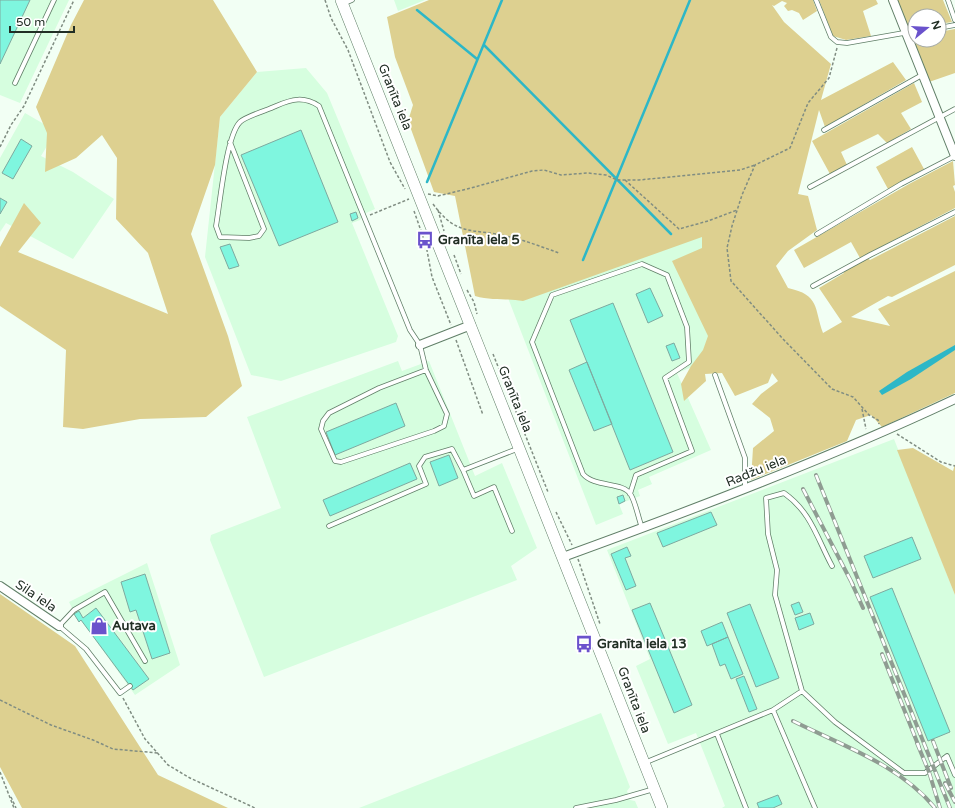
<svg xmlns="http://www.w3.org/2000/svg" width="955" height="808" font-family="'Varela Round',sans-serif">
<rect width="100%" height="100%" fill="#f2fff4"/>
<path fill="#d6fedf" d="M0,0h69l-49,103 -20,-8z
M394,0h31l-27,11z
M306,68l21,25 48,116 -9,4 -6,7 -8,3 46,113 -2,6 -115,39 -30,-6 -46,-118 15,-140 37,-45z
M25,113l31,18 -15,25 32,16 41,27 -41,60 -67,-36 -6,9v-74z
M705,225l45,119 -73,29 34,77 -62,27 3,7 -14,6 2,6 -21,8 4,10 -27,11 -88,-227z
M398,361l4,10 27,-10 46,115 27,-13 35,85 -26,18 6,14 -253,97 -54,-137 1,-5 70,-27 -34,-91z
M894,439l61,156v213h-233l3,-2 -29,-73 -28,11 -32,-78 14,-7 -43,-109z
M147,563l33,102 -45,30 -54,-75 -2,2 -10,-20z
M601,713l29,74 -3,4 3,9 5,1 3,7h-279z"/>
<path fill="#ddd090" d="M84,0h129l44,72 -37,45 -5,48 -24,69 37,102 14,50 -36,31 -66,2 -57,10 -20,-2 3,-77 -66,-44v-59l24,-44 17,20 -23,29 150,62 -20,-61 -32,-34 1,-61 -15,-23 -26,23 -31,14 2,-39 -11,-26 35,-82z
M429,0h384l4,11 -14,9 -4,-7 -7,-3 -4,1 -4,-5 3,-3 -5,-2 -8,5 -2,-1 12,17 47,42 -10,36 72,-38 13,18 -81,47 -6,-17 -21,84 10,2 9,34 -29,21 -12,15 12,22c32,7 26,20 35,45l19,-11 -23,-34 25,-15 -1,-2 24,-13 3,2 85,-44v49l-63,32 -4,-1 -37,21 39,9 -12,-17 77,-38v122l-73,34 -11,-12 -15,5 -9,21 -96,39 2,-32 21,-17 -4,-13 -18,-14 9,-10 17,-13 -6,-8 -4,10 -33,13 -13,-23 -17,1 1,7 -22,20 -3,-17 10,-18 12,-16 5,-14 -36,-75 30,-13v-11l-179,64c-17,-3 -31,0 -48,-5l-20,-100 -21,-4 -26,-71 5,-16 -18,-48 -8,-40z
M819,0h57l2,4 -15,7 8,25 -25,4 -13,-4z
M896,0h47l9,22 -13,2v-8h-24v12l-7,1z
M955,29v44l-26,9 -16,-42v-4h2v4h24v-8z
M914,83l8,19 -21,11 10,16 -24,14 -9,-9 -37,18 6,13 -17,9 -18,-33z
M912,147l12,22 -36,20 -12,-22z
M953,161l2,24 -2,1 2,6v16l-95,50 -9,-16 -47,26 -10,-18 115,-66z
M913,448l40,23 2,-7v131l-58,-145z
M0,594l75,52 83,129 70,33h-206l-22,-41z"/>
<path fill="#2db7c7" d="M955,345v5l-44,29 -29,16 -3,-4 28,-19z"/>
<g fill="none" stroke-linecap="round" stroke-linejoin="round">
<path stroke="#2db7c7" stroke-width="2.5" d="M417,10l60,49
M484,45l187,189
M427,182l75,-182
M583,260l107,-260"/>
</g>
<path fill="#7ff6df" stroke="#7ea99f" d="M0,0h30l-30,64z
M301,130l37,92 -59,24 -38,-91z
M21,139l11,7 -19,33 -11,-6z
M0,198l7,4 -7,12z
M356,212l2,6 -6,3 -2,-7z
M230,244l9,22 -10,3 -9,-22z
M650,288l13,28 -15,7 -12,-29z
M613,303l60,149 -43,18 -60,-150z
M674,343l6,15 -8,3 -6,-15z
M587,362l25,62 -18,7 -25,-61z
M396,403l9,23 -70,29 -9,-23z
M449,455l9,23 -19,8 -9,-24z
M410,463l7,16 -87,37 -7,-16z
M623,495l2,6 -6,3 -2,-7z
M711,512l6,13 -54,22 -6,-14z
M912,537l9,22 -48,19 -9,-22z
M627,547l4,9 -6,2 11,28 -10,4 -15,-36z
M145,574l25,79 -18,6 -16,-49 -6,2 -9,-30z
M892,588l58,144 -22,9 -58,-144z
M799,602l4,10 -8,3 -4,-10z
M650,603l42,102 -18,8 -42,-103z
M750,604l29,74 -23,9 -29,-74z
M96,608l53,71 -16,11 -52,-70 -2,2 -5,-8 5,-3 4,7z
M810,613l4,11 -15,6 -4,-12z
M722,622l6,15 -21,9 -6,-15z
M728,637l15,37 -12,5 -6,-15 -5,2 -8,-22z
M744,676l13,33 -8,3 -13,-33z
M778,795l4,9 -9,4h-14l-2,-5z"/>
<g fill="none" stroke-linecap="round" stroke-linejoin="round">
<g stroke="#617f68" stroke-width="5.5">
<path id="service" d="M816,0l15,37 6,5 10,1 68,-12
M948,0l7,20
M343,4l9,-4
M939,28l16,-3
M15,83l39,-83
M824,130l98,-55
M230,142l34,87 -5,7 -10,2 -29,-1 -4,-11c4,-22 10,-90 24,-104 6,-6 28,-12 36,-16 16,-7 28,-10 43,0l91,224 10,15 6,25 21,44 -3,12 -10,5 -93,31 -6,-1 -14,-32 2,-8 6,-8 50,-25 47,-18
M810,187l145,-78
M817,234l84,-50 54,-28
M813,286l57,-31 85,-43
M715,375l30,83v31
M463,470l11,26 20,-9 18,44
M630,494l6,-19 56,-24 -27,-73 24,-16 -2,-35 -20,-52 -25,-11 -90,31 -20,47 51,132c12,14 40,7 48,21 5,9 7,22 11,33
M329,526l97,-42 -7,-18 6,-9 27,-8 11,21 54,-21
M130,686l-10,7 -34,-44 -27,-23 15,-16 31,-18 40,69
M802,691l33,31 69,51h21l22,-17 8,19
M773,710l29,-19 -27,-96 2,-25 -9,-36 -2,-36 18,-5c27,19 33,45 48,73
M717,734l29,74
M644,763l129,-53 42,98
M576,808l40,-8 38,-11"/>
</g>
<g stroke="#617f68" stroke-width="10">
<path id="minor" d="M893,0l62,156
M420,345l51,-20
M563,557c132,-48 264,-98 392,-158
M0,586l59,40"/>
</g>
<g stroke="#617f68" stroke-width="12">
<path id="secondary" d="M341,0l321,808"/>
</g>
<path stroke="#808d82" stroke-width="1.5" stroke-dasharray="3 2" stroke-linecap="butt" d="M325,0l6,18 17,32 42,112 15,27
M837,48l-8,30 -21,25 -18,45 -35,17 -13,30 -10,31 -5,22 4,33 52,58 49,50 21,8 16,18 9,5 1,4
M0,147l11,-22 13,-19 50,-106
M625,180l54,49 29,-8 29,-11
M428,194l10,2 33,-8 61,-17 12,-1 17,5 27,-2 18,2 11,5h22l101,-10 15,-5
M433,204c24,33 39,24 73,32 18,4 36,11 53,17
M438,210l6,21
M414,211l12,34 6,32 19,48
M370,215l39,-16
M454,255l7,19
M467,290l7,12 3,12
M456,340l27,75
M493,354l55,138
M862,409l4,20
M897,434l44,28 14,4
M556,512l16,33
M578,559l22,65
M123,698l22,41 23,26 22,13 65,30
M0,700l51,25 42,15 20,9 45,4
M0,772l14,36
M11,797l5,11"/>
<use href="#service" stroke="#fff" stroke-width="4"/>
<use href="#minor" stroke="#fff" stroke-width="8"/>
<use href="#secondary" stroke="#fff" stroke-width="11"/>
<g stroke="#8f9c92" stroke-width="4">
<path id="rail" d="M816,475l134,333
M803,489l50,96
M850,579l13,29
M882,654l37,93
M793,721c48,24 107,44 142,87
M933,741l18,47
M917,743l12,29 11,36
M945,783l10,19"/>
</g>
<use href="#rail" stroke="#fff" stroke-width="2.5" stroke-dasharray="8" stroke-linecap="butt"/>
</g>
<defs>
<g id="bus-bare" transform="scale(1.38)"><path d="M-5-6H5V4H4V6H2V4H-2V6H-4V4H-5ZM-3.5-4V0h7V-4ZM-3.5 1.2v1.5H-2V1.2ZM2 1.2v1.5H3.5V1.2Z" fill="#6a52cc" stroke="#fff" stroke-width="2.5" paint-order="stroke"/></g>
<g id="shop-bare" transform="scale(1.38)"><path d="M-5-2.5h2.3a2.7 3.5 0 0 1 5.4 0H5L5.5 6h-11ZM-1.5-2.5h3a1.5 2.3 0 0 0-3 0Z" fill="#6a52cc" stroke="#fff" stroke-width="2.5" paint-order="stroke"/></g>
</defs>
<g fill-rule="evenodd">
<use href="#bus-bare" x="425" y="240"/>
<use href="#shop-bare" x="99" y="626"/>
<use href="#bus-bare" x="584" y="644"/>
</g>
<g text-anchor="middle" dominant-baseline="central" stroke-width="4" stroke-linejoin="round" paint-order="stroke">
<g font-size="13" fill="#212e24" stroke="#fff">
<text transform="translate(395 97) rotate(68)">Granīta iela</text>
<text transform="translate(515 399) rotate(68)">Granīta iela</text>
<text transform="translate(756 471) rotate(-22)">Radžu iela</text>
<text transform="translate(36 596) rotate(34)">Sila iela</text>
<text transform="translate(634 700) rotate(69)">Granīta iela</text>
</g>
<g font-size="13" font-weight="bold" fill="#212e24" stroke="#fff" text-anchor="start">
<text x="438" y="240">Granīta iela 5</text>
<text x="112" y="626">Autava</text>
<text x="597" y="644">Granīta iela 13</text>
</g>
</g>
<g transform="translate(927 28) rotate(72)"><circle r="19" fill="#ffffff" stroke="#a6aba7"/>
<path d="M0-3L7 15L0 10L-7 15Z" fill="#6a52cc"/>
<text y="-6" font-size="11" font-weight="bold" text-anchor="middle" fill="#212e24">N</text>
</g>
<path d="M10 26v6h64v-6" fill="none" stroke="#212e24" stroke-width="2"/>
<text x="16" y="26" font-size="12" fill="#212e24" stroke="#ffffff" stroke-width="3" paint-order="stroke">50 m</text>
</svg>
